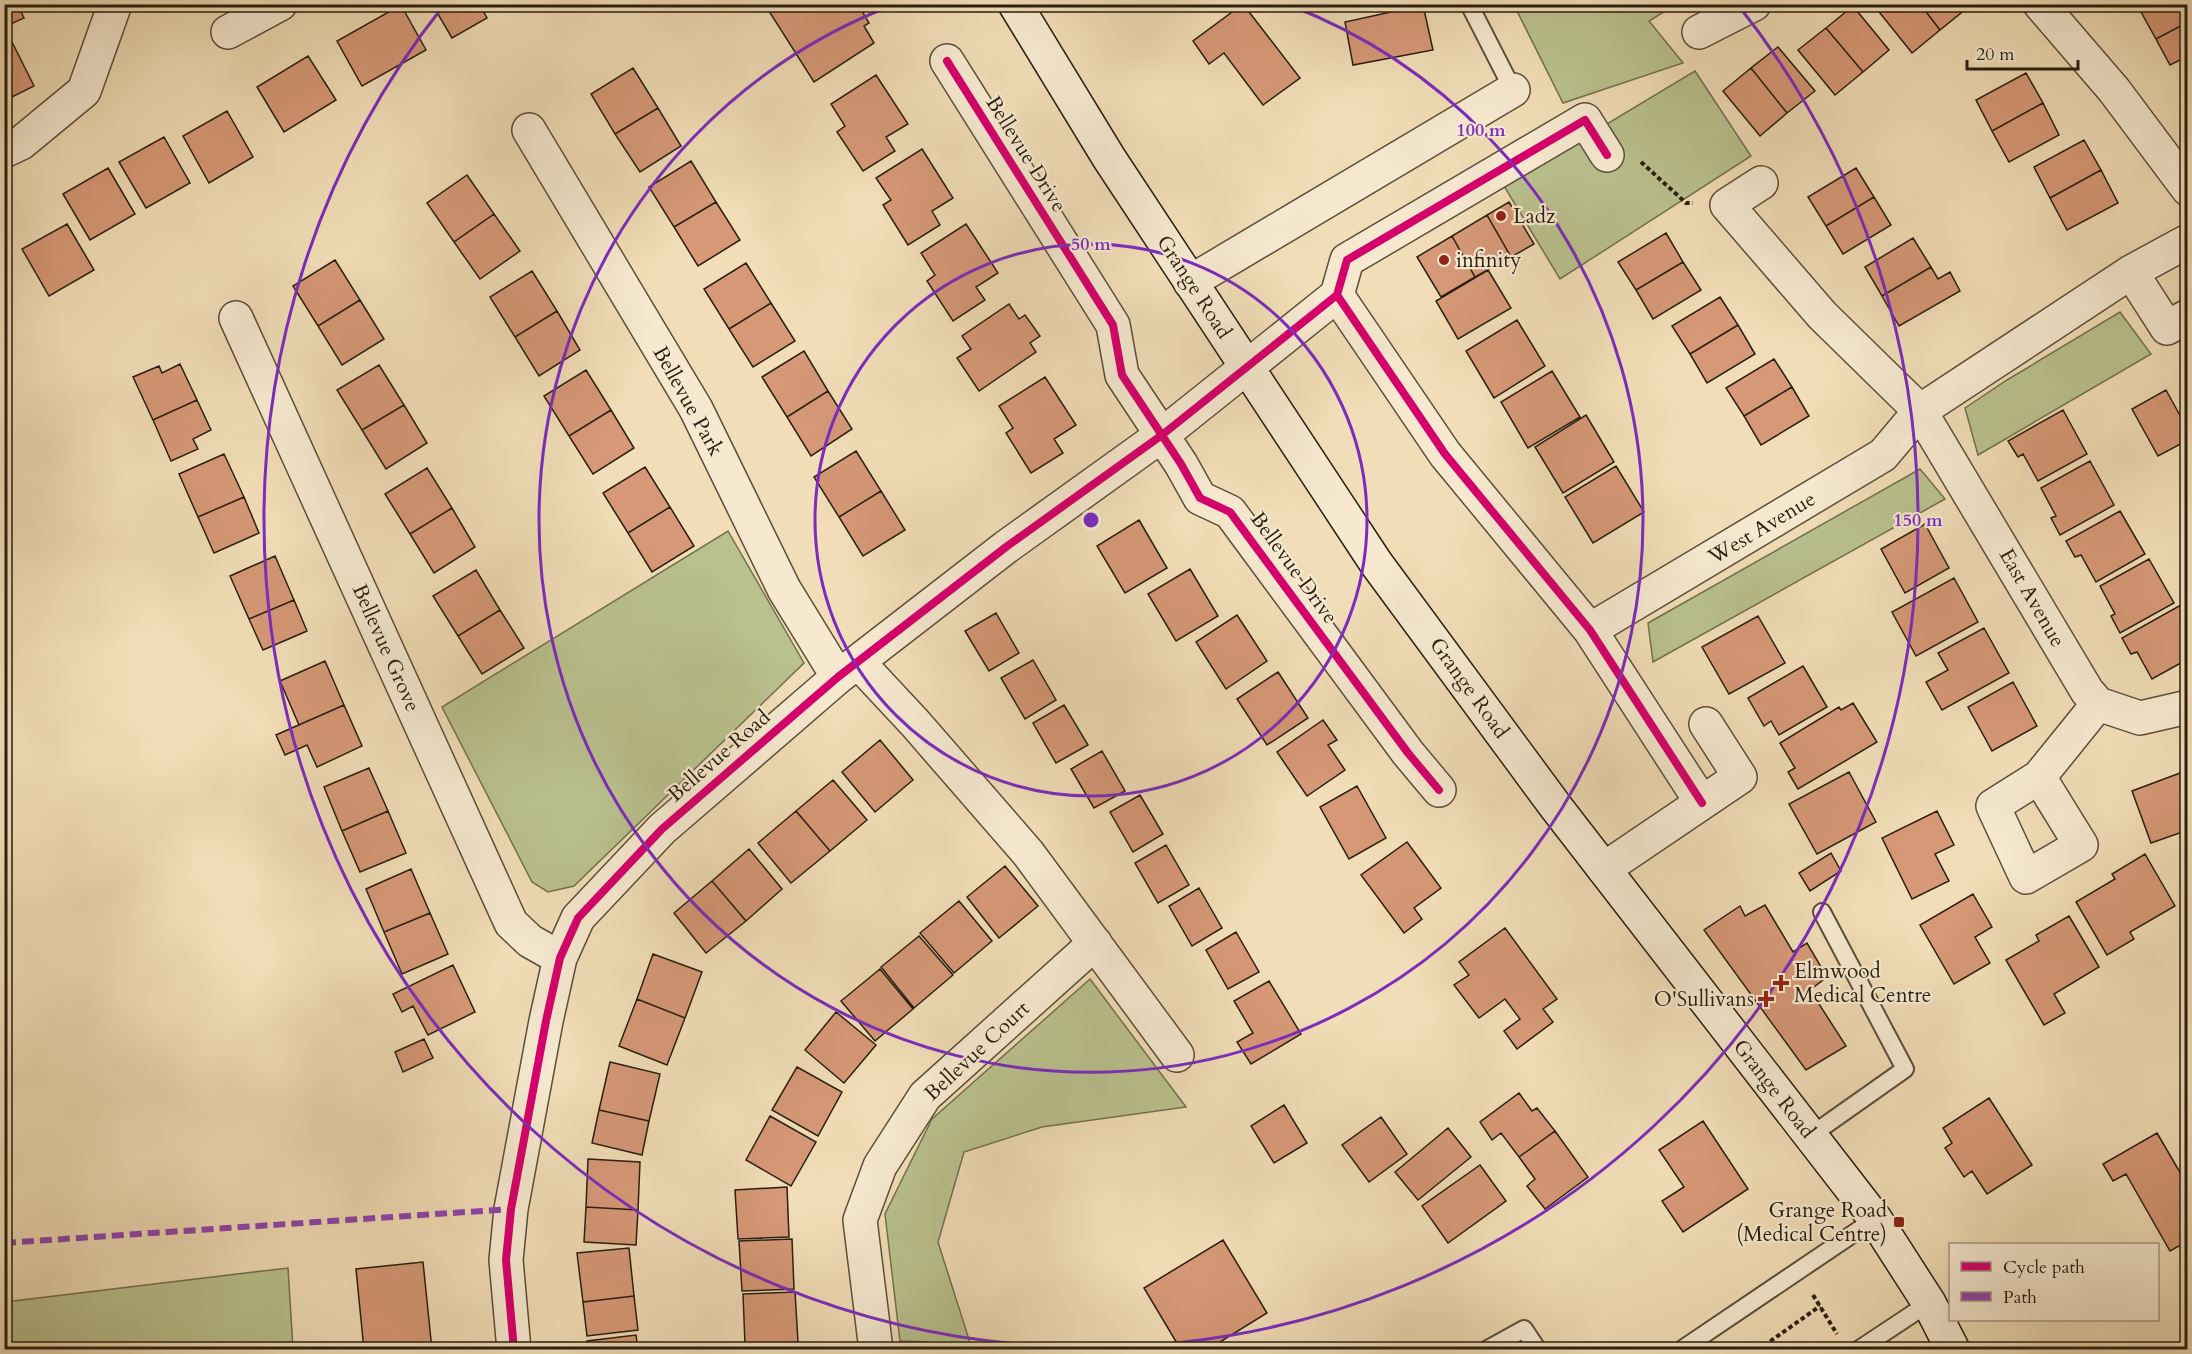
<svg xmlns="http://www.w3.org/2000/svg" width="2192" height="1354" font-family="Cardo,serif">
<rect width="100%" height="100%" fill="#f1ddb7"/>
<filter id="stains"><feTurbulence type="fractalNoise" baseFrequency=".00333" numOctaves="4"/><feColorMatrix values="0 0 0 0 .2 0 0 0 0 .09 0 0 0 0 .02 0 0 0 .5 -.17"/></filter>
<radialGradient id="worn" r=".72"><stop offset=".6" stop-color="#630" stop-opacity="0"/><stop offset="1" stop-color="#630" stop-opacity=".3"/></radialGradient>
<path fill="#b9c18e" stroke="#71704f" stroke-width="1.5" d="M1514,5h161l-26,16 34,42 -120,40z
M1695,71l56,85 -191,123 -56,-93z
M2120,312l31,42 -173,101 -13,-47 42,-28z
M1920,469l25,30 -292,163 -5,-39z
M728,531l76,132 -230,223 -26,6 -16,-10 -90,-175z
M1090,979l96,128 -144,20 -78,25 -26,90 34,107h-40l-3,-7 -29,-1 -15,-127 47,-95z
M288,1268l5,81h-288v-47z"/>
<path fill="#d69877" stroke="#291e10" stroke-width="1.5" d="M4,4h13l7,14 -20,9z
M432,4h59l-9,5 5,9 -35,20z
M773,4h73l3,5 9,-5 11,19 -5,3 10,17 -60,39 -47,-74z
M1243,4l57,74 -37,27 -39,-52 -15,11 -16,-23z
M1880,4h40l20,26 -28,23 -36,-45z
M1920,4h44l3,4 -27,22z
M2155,4h33v18l-32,17 -15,-27z
M401,5l25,45 -64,36 -25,-45z
M1423,5l10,45 -80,15 -8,-43z
M1853,6l36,44 -26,22 -37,-44z
M2188,22v34l-18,9 -14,-26z
M1826,28l37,44 -28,23 -37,-45z
M11,40l23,46 -30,15v-58z
M1778,47l37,44 -28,22 -36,-45z
M308,56l28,44 -52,32 -27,-45z
M633,68l25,40 -43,26 -24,-40z
M1751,68l36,45 -27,23 -37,-45z
M2026,73l17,30 -51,28 -16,-31z
M876,75l32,49 -22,13 9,14 -32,20 -26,-39 8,-6 -14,-22z
M2043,103l16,32 -50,27 -17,-31z
M658,108l23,38 -41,26 -25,-38z
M227,111l26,46 -44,26 -26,-47z
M164,137l26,46 -44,25 -27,-46z
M2084,140l17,30 -51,28 -16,-31z
M922,149l31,49 -21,13 8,14 -32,20 -25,-40 8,-5 -15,-22z
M691,161l25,41 -42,25 -25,-40z
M108,168l27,46 -45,26 -27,-46z
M1856,168l18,29 -48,29 -18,-29z
M2101,170l17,33 -51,27 -17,-32z
M467,175l27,39 -40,28 -27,-39z
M1874,197l17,28 -48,29 -17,-28z
M716,202l24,38 -42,26 -24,-39z
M1509,202l25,42 -23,13 -24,-42z
M494,214l26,37 -40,28 -26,-37z
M1487,215l24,42 -36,20 -23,-41z
M67,224l27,46 -45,26 -27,-47z
M966,224l32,49 -22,14 9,13 -32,21 -26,-40 8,-6 -14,-22z
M1666,233l17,29 -47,28 -18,-28z
M1452,236l23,41 -34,20 -24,-40z
M1913,238l18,29 -49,29 -17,-29z
M335,260l25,40 -42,26 -25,-40z
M1683,262l18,28 -48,29 -17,-29z
M746,263l25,40 -42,26 -25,-40z
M1931,267l7,12 12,-7 10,19 -61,35 -17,-30z
M1488,270l23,38 -53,31 -22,-38z
M532,271l25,40 -42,26 -25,-40z
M1720,297l18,28 -48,29 -18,-28z
M360,300l24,39 -42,26 -24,-39z
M771,303l24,38 -42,26 -24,-38z
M1009,304l10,15 6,-4 15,21 -10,7 6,9 -57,39 -22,-33 14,-9 -9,-13z
M557,311l23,39 -41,26 -24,-39z
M1517,320l28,46 -51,32 -28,-47z
M1738,325l17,29 -48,29 -17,-29z
M804,351l24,40 -41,26 -25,-40z
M1774,359l18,28 -48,29 -18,-28z
M180,364l17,36 -44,20 -20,-43 26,-11 3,7z
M379,365l25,40 -42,25 -25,-40z
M586,370l25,40 -42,26 -25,-40z
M1552,371l28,46 -52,31 -27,-46z
M1045,377l31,48 -22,14 9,14 -32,20 -25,-40 7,-5 -14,-22z
M1792,387l17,29 -48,29 -17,-29z
M2166,390l22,40v10l-30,16 -26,-47z
M828,391l24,38 -41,27 -24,-39z
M197,400l14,30 -18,9 5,10 -27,12 -18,-41z
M404,405l23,38 -41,26 -24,-39z
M611,410l23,38 -41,26 -24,-38z
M2063,410l24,44 -49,27 -15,-27 -5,3 -10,-16z
M1586,415l28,47 -51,31 -28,-46z
M856,451l25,40 -42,26 -25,-40z
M224,454l20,43 -46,20 -19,-43z
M2090,461l24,44 -54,30 -9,-17 5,-2 -15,-28z
M1616,466l28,46 -51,31 -28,-46z
M645,467l25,40 -42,26 -25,-40z
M427,468l25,40 -42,26 -25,-40z
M881,491l24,39 -42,26 -24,-39z
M244,497l15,36 -45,20 -16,-36z
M670,507l24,39 -42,26 -24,-39z
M452,508l23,39 -41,26 -24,-39z
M2120,511l25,43 -49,28 -15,-27 -6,2 -9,-16z
M1139,520l28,48 -42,25 -28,-47z
M1925,524l24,44 -44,25 -24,-44z
M275,556l19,44 -45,19 -19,-43z
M2149,559l25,44 -54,30 -9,-17 4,-2 -15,-28z
M1190,569l28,47 -42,25 -28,-47z
M476,570l24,40 -42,26 -25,-40z
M1954,578l24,44 -62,34 -24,-44z
M294,600l13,31 -44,19 -14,-31z
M2188,601v58l-36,20 -15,-27 -6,2 -9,-16z
M500,610l24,38 -42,26 -24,-38z
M996,613l23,40 -30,18 -24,-40z
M1237,615l30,46 -41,28 -30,-47z
M1758,616l27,47 -56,31 -27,-47z
M1984,628l25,45 -67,37 -16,-28 22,-12 -10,-17z
M1033,660l23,40 -31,19 -24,-41z
M325,661l19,44 -45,20 -19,-44z
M1803,666l24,41 -48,28 -8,-14 -7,5 -16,-28z
M1278,672l30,46 -41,27 -30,-46z
M2013,682l24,44 -45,25 -24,-44z
M1853,703l24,39 -79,47 -10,-17 7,-4 -15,-25 59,-36 2,3z
M344,705l18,41 -45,21 -10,-22 -22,10 -9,-20z
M1064,705l24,40 -32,18 -23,-40z
M1323,720l14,20 -9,5 17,25 -38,26 -30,-44z
M880,740l33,40 -38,32 -33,-40z
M1102,751l23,40 -31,17 -23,-39z
M369,768l19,43 -46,20 -18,-44z
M1849,772l27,50 -59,32 -28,-50z
M2180,773l8,19v38l-37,13 -19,-52z
M833,780l34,40 -37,31 -34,-40z
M1357,786l29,52 -37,21 -29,-52z
M1140,795l23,39 -30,18 -23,-40z
M388,811l18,42 -46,19 -18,-41z
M796,811l34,40 -39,32 -33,-40z
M1937,811l17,34 -19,9 14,27 -37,18 -30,-61z
M1407,842l34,46 -27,20 8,11 -18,14 -43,-58z
M1166,845l23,40 -31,18 -23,-40z
M749,849l33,40 -36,32 -34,-40z
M1831,853l10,18 -31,20 -11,-18z
M2145,854l30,52 -45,26 4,7 -27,16 -31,-53 39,-23 -3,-5z
M1005,866l33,40 -39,32 -32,-41z
M411,869l19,44 -46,19 -18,-43z
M712,881l34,40 -40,32 -32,-40z
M1199,888l23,40 -30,18 -23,-40z
M1973,894l19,33 -17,10 15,26 -36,21 -34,-59z
M959,901l33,40 -38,32 -34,-40z
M1765,905l28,47 14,-9 20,34 -17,13 36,56 -40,24 -102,-140 36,-24 5,10z
M430,913l18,41 -46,20 -18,-42z
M2069,916l30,51 -45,27 11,19 -21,12 -38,-65 33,-19 -3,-6z
M1505,928l52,71 -14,10 10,13 -36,27 -13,-18 16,-12 -15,-20 -26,19 -25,-33 15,-10 -10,-13z
M2188,929v16l-8,-12z
M1236,932l23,40 -31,17 -22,-39z
M919,936l34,39 -39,33 -33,-41z
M653,954l49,18 -17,46 -48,-19z
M453,965l22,47 -47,23 -15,-29 -11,6 -9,-18z
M880,969l33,40 -38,32 -34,-40z
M1269,981l32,53 -50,30 -14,-22 16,-9 -19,-32z
M637,999l48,19 -18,47 -48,-19z
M836,1012l40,33 -32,38 -39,-33z
M424,1039l9,19 -30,14 -8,-20z
M610,1062l50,12 -11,47 -50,-11z
M797,1067l45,25 -24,44 -46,-26z
M1519,1093l13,18 5,-3 18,23 -36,26 -18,-24 -9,7 -12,-18z
M1989,1098l43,67 -45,29 -15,-23 -8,6 -19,-29 7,-5 -9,-15z
M1284,1105l23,38 -33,20 -23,-37z
M599,1110l50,11 -7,34 -50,-12z
M770,1116l46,26 -25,44 -45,-26z
M1381,1117l26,37 -38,28 -27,-37z
M1703,1121l45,68 -65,43 -21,-31 22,-14 -25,-37z
M1448,1128l23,29 -53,43 -23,-28z
M1555,1131l33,46 -43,32 -18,-23 8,-7 -16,-22z
M2157,1133l31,53v55l-18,10 -44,-77 -13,7 -10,-17z
M588,1159l52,3 -2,48 -52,-3z
M1480,1165l26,36 -58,42 -26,-37z
M787,1187l2,50 -51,2 -3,-49z
M586,1207l52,3 -2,35 -52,-3z
M792,1239l2,50 -52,2 -3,-50z
M1223,1240l44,73 -60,37h-26l-37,-62z
M629,1248l5,48 -51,6 -6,-49z
M423,1262l9,88h-68l-8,-81z
M795,1292l3,50 -53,2 -2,-50z
M634,1296l4,34 -51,6 -4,-34z
M636,1335l2,15h-50l-1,-9z
M800,1344v6h-53v-4z"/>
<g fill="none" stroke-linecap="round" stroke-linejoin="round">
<g stroke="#5b4e3a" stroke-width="20">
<path id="service" d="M1469,4l44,86
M1810,1136l95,-67 -83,-157
M1486,1350l38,-21 14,21
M1681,1350l194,-131
M1858,1350l71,-47"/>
</g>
<g stroke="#5b4e3a" stroke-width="36">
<path id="minor" d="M2040,4l74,86 74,99
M228,32l52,-28
M1699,32l55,-28
M947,61l166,264 9,50 59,89 19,34 30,14 178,241 31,37
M529,130l167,279 88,180 54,88
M4,151l17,-8 63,-52 31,-87
M1607,155l-22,-35 -238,140 -10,35 108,159 145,176 112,173
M1761,183l-34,22 95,110 98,96 167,280 11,13 42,14 48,-11
M2131,272l36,56 21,-12
M1190,282l323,-192
M236,318l275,605 19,18 30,17
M1590,630l293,-175 37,-44 211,-139 57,-31
M859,663l56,60 113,130 149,202
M2039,777l42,68 -55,32 -33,-71 46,-29 59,-73
M1604,869l136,-92 -34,-53
M514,1350l-8,-90 5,-51 35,-188 14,-63 18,-40 84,-89 176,-152 168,-130 156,-112 175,-140
M876,1350l-16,-130 20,-54 45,-70 170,-153"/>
</g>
<g stroke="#291e10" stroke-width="36">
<path id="secondary" d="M1015,4l94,154 267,405 180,244 319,412 54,84 24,47"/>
</g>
<path stroke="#291e10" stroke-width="4" stroke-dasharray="4.5 3" stroke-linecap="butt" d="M1641,162l45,41h7
M1813,1295l24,39
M1758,1350l62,-44"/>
<use href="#service" stroke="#f6e9d0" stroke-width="16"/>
<use href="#minor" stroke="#f6e9d0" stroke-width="33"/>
<use href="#secondary" stroke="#f6e9d0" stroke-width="33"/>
<path stroke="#8e44ad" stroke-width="6" stroke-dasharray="12 6" stroke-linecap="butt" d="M4,1243l507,-34"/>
<g stroke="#f6e9d0" stroke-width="11">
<path id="cycleway" d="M947,61l166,264 9,50 59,89 19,34 30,14 178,241 31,37
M1607,155l-22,-35 -238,140 -10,35 108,159 145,176 112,173
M514,1350l-8,-90 5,-51 35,-188 14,-63 18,-40 84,-89 176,-152 168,-130 156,-112 175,-140"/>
</g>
<use href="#cycleway" stroke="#d6006c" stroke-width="8"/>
</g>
<g fill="none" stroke="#7b2cbf" stroke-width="3">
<circle cx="1091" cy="520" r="276"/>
<path d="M1289 5A552 552 0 1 1 893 5"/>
<path d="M1738 5A827 827 0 1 1 444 5"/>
</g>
<g fill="#8f2418" stroke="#f6e9d0" stroke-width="2">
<circle cx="1501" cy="216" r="6"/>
<circle cx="1444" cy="260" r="6"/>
<path d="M1778 974h6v6h6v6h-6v6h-6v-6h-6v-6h6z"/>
<path d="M1763 990h6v6h6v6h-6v6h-6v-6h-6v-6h6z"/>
<rect x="1893" y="1216" width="12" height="12" rx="3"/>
</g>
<g text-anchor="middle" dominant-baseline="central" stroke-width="4.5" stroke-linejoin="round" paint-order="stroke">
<g font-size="21" fill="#291e10" stroke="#f6e9d0">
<text transform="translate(1026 154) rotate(58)">Bellevue Drive</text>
<text transform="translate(1194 287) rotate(57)">Grange Road</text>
<text transform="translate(688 401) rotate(61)">Bellevue Park</text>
<text transform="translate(1762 528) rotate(-31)">West Avenue</text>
<text transform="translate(1294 568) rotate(54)">Bellevue Drive</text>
<text transform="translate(2032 598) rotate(60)">East Avenue</text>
<text transform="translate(386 648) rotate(66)">Bellevue Grove</text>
<text transform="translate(1469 688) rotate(54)">Grange Road</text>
<text transform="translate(719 756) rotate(-41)">Bellevue Road</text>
<text transform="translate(977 1051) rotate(-43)">Bellevue Court</text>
<text transform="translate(1774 1089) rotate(52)">Grange Road</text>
</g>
<g font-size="21" fill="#291e10" stroke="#f6e9d0" text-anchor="start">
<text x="1513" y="216">Ladz</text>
<text x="1456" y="260">infinity</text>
<text x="1794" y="971">Elmwood<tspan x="1794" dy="24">Medical Centre</tspan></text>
<text x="1754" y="999" text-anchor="end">O'Sullivans</text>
<text x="1887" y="1210" text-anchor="end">Grange Road<tspan x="1887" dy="24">(Medical Centre)</tspan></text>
</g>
</g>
<circle cx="1091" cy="520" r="9" fill="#7b2cbf" stroke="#f6e9d0" stroke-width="3"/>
<g font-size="18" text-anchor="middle" font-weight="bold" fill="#7b2cbf" stroke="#f6e9d0" stroke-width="4.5" stroke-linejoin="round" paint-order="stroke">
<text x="1481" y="136">100 m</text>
<text x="1091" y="250">50 m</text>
<text x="1918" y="526">150 m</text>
</g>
<rect width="2192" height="1354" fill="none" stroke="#f1ddb7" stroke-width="24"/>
<rect x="6" y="6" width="2180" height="1342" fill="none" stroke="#291e10" stroke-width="3"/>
<rect x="12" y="12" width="2168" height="1330" fill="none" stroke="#291e10" stroke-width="1.5"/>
<rect x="1949" y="1243" width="210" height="78" fill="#f6e9d0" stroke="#a49883" stroke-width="1.5"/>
<rect x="1961" y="1262" width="30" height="9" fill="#d6006c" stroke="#a49883" stroke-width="1.5"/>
<text x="2003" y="1273" font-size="18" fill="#291e10">Cycle path</text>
<rect x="1961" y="1292" width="30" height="9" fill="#8e44ad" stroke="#a49883" stroke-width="1.5"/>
<text x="2003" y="1303" font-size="18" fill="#291e10">Path</text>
<path d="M1967 60v9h111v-9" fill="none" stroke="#291e10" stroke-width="3"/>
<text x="1976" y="60" font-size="18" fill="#291e10" stroke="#f6e9d0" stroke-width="4.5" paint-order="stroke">20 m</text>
<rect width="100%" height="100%" filter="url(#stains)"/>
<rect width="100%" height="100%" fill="url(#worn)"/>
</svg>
